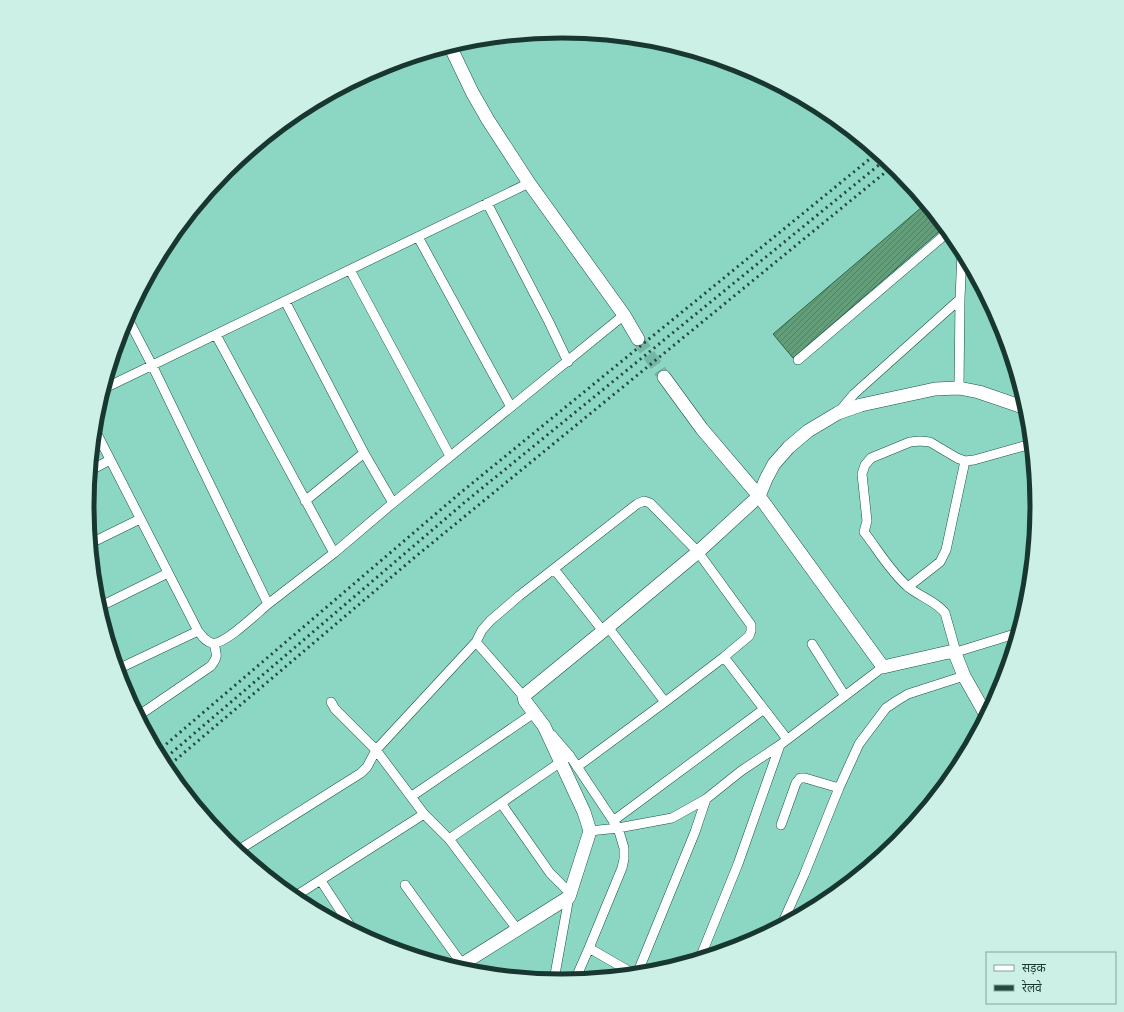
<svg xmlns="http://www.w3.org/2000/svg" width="1124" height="1012" font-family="Rubik,'Noto Sans Devanagari',sans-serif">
<defs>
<pattern id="building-hatch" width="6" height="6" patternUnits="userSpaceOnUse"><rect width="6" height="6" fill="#649d79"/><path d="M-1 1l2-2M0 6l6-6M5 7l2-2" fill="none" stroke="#518164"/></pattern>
</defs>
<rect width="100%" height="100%" fill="#8cd7c3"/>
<path fill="url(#building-hatch)" stroke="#2e6645" d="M922,207l19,23 -148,128 -20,-24z"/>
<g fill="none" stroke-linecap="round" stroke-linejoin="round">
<path stroke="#75b7a6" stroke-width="13" stroke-dasharray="13 6" stroke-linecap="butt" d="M638,339l26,38"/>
<g stroke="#175346" stroke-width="10">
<path id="street" d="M487,203l62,119 19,40
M418,237l93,170
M350,270l100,186
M285,301l79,152 29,50
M216,335l118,218
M798,360l149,-127h2
M959,388l1,-89 2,-47
M103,389l426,-206
M838,413l16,-19 106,-95
M95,430l103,201c4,5 8,11 14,12 12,3 46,-31 56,-39l-116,-239 -25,-48
M91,470l19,-10
M305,501l59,-48
M91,543l49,-24
M554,569l49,62
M908,587l32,-25 6,-12 19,-89
M268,604l66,-51 59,-50 231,-188
M99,607l69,-34
M608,627l57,75
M476,642l48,55
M812,644l33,52
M956,652l-11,-39c-9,-12 -27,-17 -38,-27 -17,-15 -29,-36 -43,-54l3,-11 -5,-47 3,-9 6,-7 39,-16 10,-1 10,1 27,16 8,3 9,-1 57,-16
M953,653l65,-20
M724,657l63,82
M118,669l80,-38
M331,702l4,7 41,41 48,64 25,25 68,90
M138,716l73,-50c7,-9 6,-11 3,-22
M552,735l18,21 48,72 6,20v11l-2,9 -33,80 45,26
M412,796l122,-83
M501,803l49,70 20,20
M613,821l151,-112
M781,825l15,-42 4,-5h5l34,10
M590,831l28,-3 54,-10 34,-19 35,-28 39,-26 103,-78
M449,839l116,-80
M237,851l124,-78 6,-6 9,-17 100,-108 6,-12 8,-9 29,-25 118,-92 7,-3 6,2 48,49 53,73v6l-2,5 -25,21 -59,45 -88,65
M321,881l32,49
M405,885l57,79
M294,897l130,-83
M782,924l22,-49 35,-87 20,-44 27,-36 12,-8 10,-6 56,-18
M700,958l38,-94 42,-119
M637,974l58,-142 11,-33
M554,980l15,-83
M575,980l14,-32"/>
</g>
<g stroke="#175346" stroke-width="14">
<path id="secondary" d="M450,46l22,46 16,28 41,63 95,132 14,24
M664,377l38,52 57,67 124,171 66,-15 4,1 3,3 8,20 22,39
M456,968l113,-71 21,-66 -6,-19 -40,-86 -19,-25 -1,-4 2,-3 82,-67 90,-75 61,-56 7,-17 8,-15 15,-17 19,-16 30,-18 23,-8 74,-16 24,-1 20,4 47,16"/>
</g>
<use href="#street" stroke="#fff" stroke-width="9"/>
<use href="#secondary" stroke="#fff" stroke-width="13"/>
<path stroke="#254940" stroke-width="3" stroke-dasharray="2 4" stroke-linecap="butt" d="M157,752l302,-258 418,-341
M162,761l303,-259 420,-342
M166,768l249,-211 478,-391"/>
</g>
<path d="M0 0H1124V1012H0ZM94 506a468 468 0 1 1 936 0a468 468 0 1 1-936 0Z" fill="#ccf0e5" fill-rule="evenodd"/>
<path fill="none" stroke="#183730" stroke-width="5" d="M94 506a468 468 0 1 1 936 0a468 468 0 1 1-936 0Z"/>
<rect x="986" y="952" width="130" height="52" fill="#ccf0e5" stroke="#84a69d"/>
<rect x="994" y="965" width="20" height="6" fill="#ffffff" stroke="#84a69d"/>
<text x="1022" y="972" font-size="12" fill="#183730">सड़क</text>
<rect x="994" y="985" width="20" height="6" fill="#254940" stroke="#84a69d"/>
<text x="1022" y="992" font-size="12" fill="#183730">रेलवे</text>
</svg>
